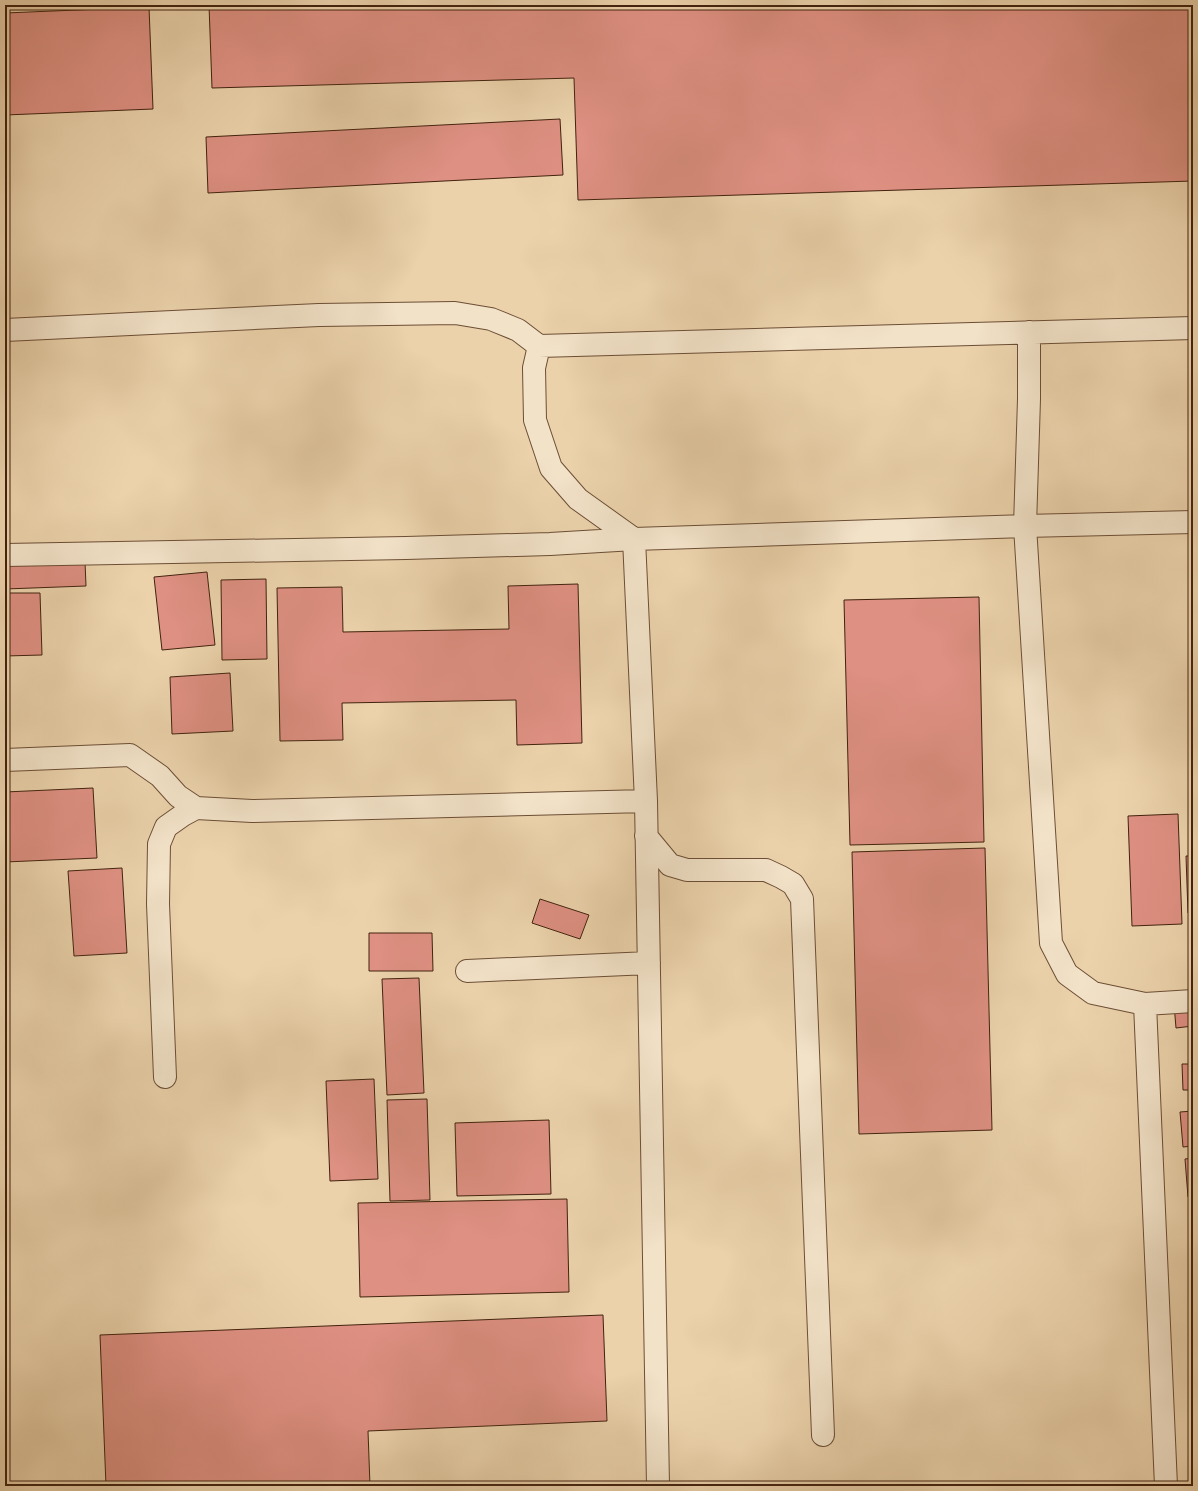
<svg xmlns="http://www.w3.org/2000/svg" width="1198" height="1491" font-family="'Libre Caslon Text',serif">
<rect width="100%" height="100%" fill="#ebd2ab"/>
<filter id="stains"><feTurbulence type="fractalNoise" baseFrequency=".005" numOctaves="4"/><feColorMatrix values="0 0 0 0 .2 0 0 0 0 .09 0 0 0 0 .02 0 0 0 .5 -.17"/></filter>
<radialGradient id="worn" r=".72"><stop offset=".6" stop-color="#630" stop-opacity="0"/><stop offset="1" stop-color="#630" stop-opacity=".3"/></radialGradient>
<path fill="#de9082" stroke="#42220e" d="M209,5h984v176l-615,19 -4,-122 -362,10z
M149,7l4,102 -148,6v-102z
M560,119l3,56 -355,18 -2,-56z
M85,562l1,24 -81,3v-24z
M207,572l8,73 -53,5 -8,-73z
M266,579l1,80 -45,1 -1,-80z
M578,584l4,159 -65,2 -1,-45 -174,3 1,37 -63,1 -3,-153 65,-1 1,45 166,-3 -1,-43z
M5,593h35l2,62 -37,1z
M979,597l5,245 -134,3 -6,-245z
M230,673l3,58 -61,3 -2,-57z
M93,788l4,70 -92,4v-70z
M1178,814l4,110 -50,2 -4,-110z
M985,848l7,282 -133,4 -7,-282z
M1186,856h7v57h-5z
M122,868l5,85 -53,3 -6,-85z
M540,899l49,16 -9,24 -48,-16z
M369,933h63l1,38h-64z
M419,978l5,115 -37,2 -5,-116z
M1193,1003v23l-17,2 -2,-24z
M1182,1064h11v26h-10z
M374,1079l4,100 -48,2 -4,-100z
M427,1099l3,101 -40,1 -3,-101z
M1193,1111v35l-10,1 -3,-35z
M549,1120l2,74 -94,2 -2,-73z
M1193,1158v38l-5,1 -3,-38z
M567,1199l2,93 -209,5 -2,-94z
M603,1315l4,106 -239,10 2,55h-264l-6,-151z"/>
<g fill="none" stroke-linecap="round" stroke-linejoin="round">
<g stroke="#6c4e35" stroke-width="24">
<path id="minor" d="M5,330l314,-15 136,-2 36,6 27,11 21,16
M1029,332v67l-4,127 26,417 16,31 26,19 52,11 48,-3
M5,555l401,-7 144,-4 84,-5 391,-13 168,-4
M5,760l125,-5 30,21 18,20 18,12 56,3 394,-10
M646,836l24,29 17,5h79l15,7 12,7 9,15 21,536
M467,971l182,-8
M1145,1004l21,482
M165,1077l-7,-173 1,-60 7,-17 17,-12 13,-7
M658,1486l-12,-685 -12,-262 -56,-40 -27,-31 -16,-48 -1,-52 5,-22 654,-18"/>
</g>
<use href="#minor" stroke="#f2e2c8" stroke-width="22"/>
</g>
<rect width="1198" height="1491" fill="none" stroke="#ebd2ab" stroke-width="20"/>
<rect x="6" y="6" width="1186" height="1479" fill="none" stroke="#42220e" stroke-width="2"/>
<rect x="10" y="10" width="1178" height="1471" fill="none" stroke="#42220e"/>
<rect width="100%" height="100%" filter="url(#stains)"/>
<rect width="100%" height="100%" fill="url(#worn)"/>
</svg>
